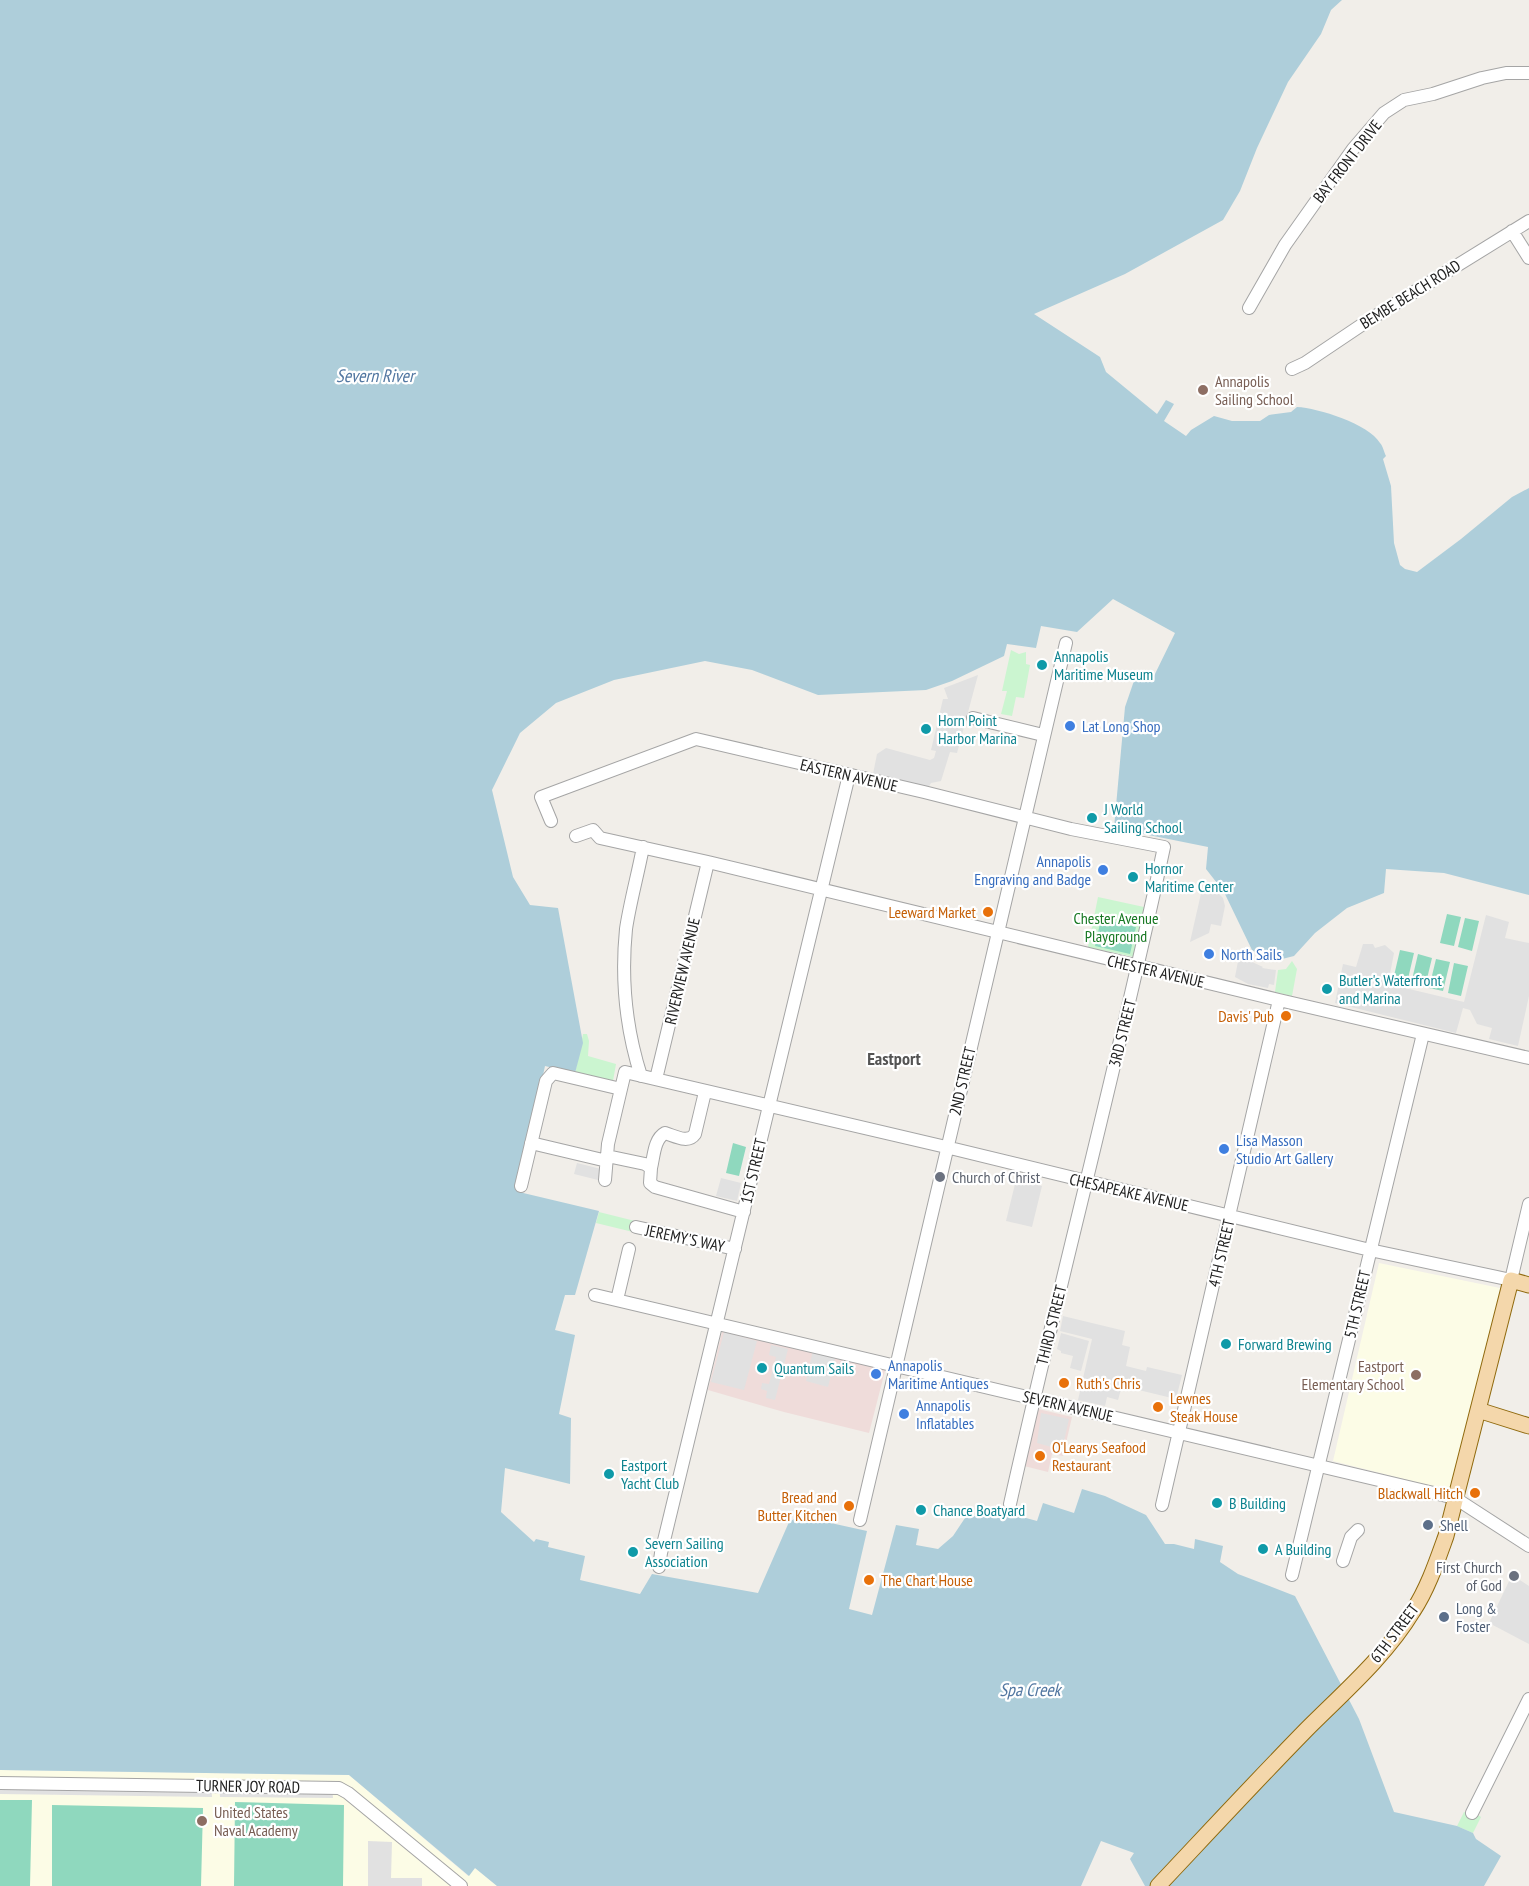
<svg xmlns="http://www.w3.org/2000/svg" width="1529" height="1886" font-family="'PT Sans Narrow',sans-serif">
<rect width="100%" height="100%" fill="#f1eee9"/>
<path fill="#efdcda" d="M723,1328l163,39 -17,66 -85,-21 -76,-22z
M1034,1408l38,9 -9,39 -11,-2 -4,18 -28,-7z"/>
<path fill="#fcfce6" d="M1379,1263l121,25 -49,203 -118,-30z
M0,1770l349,5 119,101 7,-8 22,18h-497z"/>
<path fill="#cbf5d0" d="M1011,650l8,4 7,-2v12l4,1 -6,33 -8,-1 -4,19 -11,-2 6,-23h-5z
M1098,897l46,10 -10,50 -46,-10z
M1292,961l5,8 -5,27 -17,-4 3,-22 8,-1z
M583,1034h4l2,7 -1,15 28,8 -3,17 -38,-8z
M599,1212l36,9 -2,11 -37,-9z
M1464,1812l12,5 2,-2 3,2 -8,16 -16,-7z"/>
<path fill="#8fd8be" d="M1447,914l14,3 -7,29 -14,-3z
M1465,918l14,3 -7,30 -14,-4z
M1101,919l35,8 -6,27 -35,-8z
M1400,950l14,3 -7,30 -14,-3z
M1418,954l14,4 -7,29 -14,-3z
M1436,959l14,3 -7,29 -14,-3z
M1454,963l14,3 -7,30 -13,-3z
M733,1143l13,4 -7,29 -13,-3z
M0,1800h32l-2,86h-30z
M235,1802l109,3 -1,81h-109z
M52,1805l151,3 -2,78h-149z"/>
<path fill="#e1e1e1" d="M978,675l-21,78 -7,-1 -9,29 -10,2 -3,5 -55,-14 4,-20 9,-6 44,12 4,-2 2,-7 -5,-1 12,-51h5l-4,-11z
M1202,889l15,3 6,6 2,8 -4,20 -10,-2 -2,9 -19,9z
M1486,915l23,7 -4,16 24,5v53l-11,50 -29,-7 3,-11 -15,-4 -7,-14 -7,-2 -7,25 -121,-30 8,-39 13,3 7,-23h10l2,4 10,-3 9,8 -6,31 76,18z
M1239,956l24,11 -1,1 14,2 -2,15 -5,-1 -1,4 -20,-4 -13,-7z
M577,1163l24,6 -3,11 -24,-6z
M721,1178l20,5 -4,18 -21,-5z
M1016,1180l26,6 -10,41 -26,-6z
M1063,1316l62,15 -3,14 8,2 -4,19 20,5 1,-4 35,8 -6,24 -54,-13 -4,14 -11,-3 -2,9 -27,-6 14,-61 -32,-8z
M724,1332l33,9 -13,49 -33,-8z
M1061,1333l28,8 -8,30 -11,-3 3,-12 -12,-3v-2l-4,-2z
M771,1345l17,4 -13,51 -9,-2 1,-7 -6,-2 1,-6 7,1 7,-27 -7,-2z
M813,1350l23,5 -8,32 -22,-6z
M1041,1413l28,6 -7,31 -25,-7z
M1512,1575l17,11v58l-40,-21z
M0,1779l211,2 1,16 -212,-3z
M219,1783h113l1,15 -113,-1z
M368,1841l24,1 -1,36h31v8h-54z"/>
<path fill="#aeceda" d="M0,0h1342l-11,10 -10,24 -33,48 -31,66 -17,43 -17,29 -98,54 -91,40 66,43 6,15 51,42 9,-14 8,4 -10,17 22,15 5,-6 23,-14 18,5h28l9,-6 22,-3 6,-5c21,1 72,17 83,36 3,3 4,9 6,13l-3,3 8,27 3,57 6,22 5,4 12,3 44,-33 51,-42 17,-9v407l-85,-22 -58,-4 -2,24 -37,15 -32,25 -21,23 -24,6 -18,-12 -28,-58 -18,-23 2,-22 -94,-19 11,-121 11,-32 17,3 22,-45 -62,-34 -36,33 -36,-6 -5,22 -29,-4 -3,12 -52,25 -26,9 -108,5 -66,-25 -47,-9 -91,19 -58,23 -36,30 -28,57 21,87 17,28 28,3 25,135 -8,30 -30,-7 -25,115 -1,11 80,19 -24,84h-10l-10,35 20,5 -16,79 12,4 -1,66 -65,-16 -4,44 33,30 2,-3 13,3 -1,5 37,9 -5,24 60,14 12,-20 106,19 31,-71 10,-6 68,15 -18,78 23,6 24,-90 23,4 -3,16 22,4 15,-13 12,-18 36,-7 36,10 6,-18 31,10 8,-24 23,7 41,19 19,29h9l20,5 1,-10 28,7 -3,16 18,12 57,22 64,123 35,93 63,14 16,7 3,6 25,17 -17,30h-339l-15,-27 4,-6 -33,-12 -20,45h-584l-22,-18 -6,8 -120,-101 -349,-5z"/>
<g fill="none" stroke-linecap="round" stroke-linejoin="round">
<g stroke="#a5a5a5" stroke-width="14">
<path id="minor" d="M1512,231l17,27
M1249,308l36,-63 68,-96 31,-36 20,-13 29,-6 49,-16 24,-5h23
M1292,369l13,-6 64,-43 160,-99
M973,718l70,17
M551,821l-10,-24 155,-58 228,53 147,37 93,18c-47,220 -105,437 -154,657
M576,836l17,-6 7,8 108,24 571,138 250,58
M641,1076c-15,-47 -20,-97 -15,-147 4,-27 12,-55 17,-82
M656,1079l52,-217
M531,1143l76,18
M607,1156l38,8 6,4 -1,15 5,4 89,25
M651,1168c3,-12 3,-29 14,-35 10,3 23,11 30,1l10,-42
M605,1180l3,-36 17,-72 321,75 424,103 141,30 18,-76
M521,1186l25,-105 7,-8 68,16
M636,1227l99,22
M595,1295l860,203 74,48
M617,1300l12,-51
M1162,1505l117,-505
M860,1520l206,-877
M1343,1561l8,-24 7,-7
M659,1567l2,-14 188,-778
M1292,1575l131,-541
M0,1783l339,5 9,5 113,93
M1472,1813l57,-114"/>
</g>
<g stroke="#906a0e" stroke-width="17">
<path id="major" d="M1478,1410l51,16
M1158,1886c49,-52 98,-105 148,-156 37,-37 80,-74 107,-119 15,-23 24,-50 33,-75l65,-256 18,5"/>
</g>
<use href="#minor" stroke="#fff" stroke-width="12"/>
<use href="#major" stroke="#f4d7ab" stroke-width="15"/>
</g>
<g fill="#8d6e63" stroke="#fff" stroke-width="2">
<circle cx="1203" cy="390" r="6"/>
<circle cx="1416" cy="1375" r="6"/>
<circle cx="202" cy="1821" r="6"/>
</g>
<g fill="#0f9aa8" stroke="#fff" stroke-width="2">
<circle cx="1042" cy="665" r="6"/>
<circle cx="926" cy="729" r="6"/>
<circle cx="1092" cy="818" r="6"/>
<circle cx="1133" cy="877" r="6"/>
<circle cx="1327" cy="989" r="6"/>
<circle cx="1226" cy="1344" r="6"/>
<circle cx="762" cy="1368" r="6"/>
<circle cx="609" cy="1474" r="6"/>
<circle cx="1217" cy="1503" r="6"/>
<circle cx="921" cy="1510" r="6"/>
<circle cx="1263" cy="1549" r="6"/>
<circle cx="633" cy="1552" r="6"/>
</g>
<g fill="#3f7fe0" stroke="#fff" stroke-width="2">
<circle cx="1070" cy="726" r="6"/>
<circle cx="1103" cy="870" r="6"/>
<circle cx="1209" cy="954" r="6"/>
<circle cx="1224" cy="1149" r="6"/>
<circle cx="876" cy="1374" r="6"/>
<circle cx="904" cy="1414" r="6"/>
</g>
<g fill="#e8710a" stroke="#fff" stroke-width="2">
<circle cx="988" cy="912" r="6"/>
<circle cx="1286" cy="1016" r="6"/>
<circle cx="1064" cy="1383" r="6"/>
<circle cx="1158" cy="1407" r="6"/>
<circle cx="1040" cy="1456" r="6"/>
<circle cx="1475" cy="1493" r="6"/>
<circle cx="849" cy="1506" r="6"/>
<circle cx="869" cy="1580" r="6"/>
</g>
<g fill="#6b7280" stroke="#fff" stroke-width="2">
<circle cx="940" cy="1177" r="6"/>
<circle cx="1514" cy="1576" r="6"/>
</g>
<g fill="#5c6f8a" stroke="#fff" stroke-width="2">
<circle cx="1428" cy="1525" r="6"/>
<circle cx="1444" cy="1617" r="6"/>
</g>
<g text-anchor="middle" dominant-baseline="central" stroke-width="4.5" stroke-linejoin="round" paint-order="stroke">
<g font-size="16" fill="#212121" stroke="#fff">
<text transform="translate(1347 161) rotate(-52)">BAY FRONT DRIVE</text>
<text transform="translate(1410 294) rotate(-32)">BEMBE BEACH ROAD</text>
<text transform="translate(849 775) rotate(13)">EASTERN AVENUE</text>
<text transform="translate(682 971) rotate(-77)">RIVERVIEW AVENUE</text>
<text transform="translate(1156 971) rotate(13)">CHESTER AVENUE</text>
<text transform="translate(1122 1033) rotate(-76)">3RD STREET</text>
<text transform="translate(962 1081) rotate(-77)">2ND STREET</text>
<text transform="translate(753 1171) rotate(-77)">1ST STREET</text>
<text transform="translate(1129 1192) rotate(13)">CHESAPEAKE AVENUE</text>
<text transform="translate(685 1238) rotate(12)">JEREMY'S WAY</text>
<text transform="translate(1221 1253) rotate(-77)">4TH STREET</text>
<text transform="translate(1357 1304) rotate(-77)">5TH STREET</text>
<text transform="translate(1051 1325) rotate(-76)">THIRD STREET</text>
<text transform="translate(1068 1406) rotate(13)">SEVERN AVENUE</text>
<text transform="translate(1394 1633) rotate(-53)">6TH STREET</text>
<text transform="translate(248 1786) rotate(1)">TURNER JOY ROAD</text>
</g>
<g font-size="16" fill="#785e54" stroke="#fff" text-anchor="start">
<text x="1215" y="381">Annapolis<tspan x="1215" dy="18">Sailing School</tspan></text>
<text x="1404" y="1366" text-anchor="end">Eastport<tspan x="1404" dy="18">Elementary School</tspan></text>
<text x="214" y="1812">United States<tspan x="214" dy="18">Naval Academy</tspan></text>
</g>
<g font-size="16" fill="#0d838f" stroke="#fff" text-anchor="start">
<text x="1054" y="656">Annapolis<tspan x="1054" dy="18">Maritime Museum</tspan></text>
<text x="938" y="720">Horn Point<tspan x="938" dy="18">Harbor Marina</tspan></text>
<text x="1104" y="809">J World<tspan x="1104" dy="18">Sailing School</tspan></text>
<text x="1145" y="868">Hornor<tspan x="1145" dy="18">Maritime Center</tspan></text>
<text x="1339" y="980">Butler's Waterfront<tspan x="1339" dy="18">and Marina</tspan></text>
<text x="1238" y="1344">Forward Brewing</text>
<text x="774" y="1368">Quantum Sails</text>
<text x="621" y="1465">Eastport<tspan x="621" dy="18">Yacht Club</tspan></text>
<text x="1229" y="1503">B Building</text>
<text x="933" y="1510">Chance Boatyard</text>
<text x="645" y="1543">Severn Sailing<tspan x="645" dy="18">Association</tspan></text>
<text x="1275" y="1549">A Building</text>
</g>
<g font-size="16" fill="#366cbe" stroke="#fff" text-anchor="start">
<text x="1082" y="726">Lat Long Shop</text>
<text x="1091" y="861" text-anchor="end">Annapolis<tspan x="1091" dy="18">Engraving and Badge</tspan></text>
<text x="1221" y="954">North Sails</text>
<text x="1236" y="1140">Lisa Masson<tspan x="1236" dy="18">Studio Art Gallery</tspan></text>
<text x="888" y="1365">Annapolis<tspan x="888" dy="18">Maritime Antiques</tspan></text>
<text x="916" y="1405">Annapolis<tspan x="916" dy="18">Inflatables</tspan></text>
</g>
<g font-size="16" fill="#c56008" stroke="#fff" text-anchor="end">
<text x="976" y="912">Leeward Market</text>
<text x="1274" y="1016">Davis' Pub</text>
<text x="1076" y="1383" text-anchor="start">Ruth's Chris</text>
<text x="1170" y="1398" text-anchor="start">Lewnes<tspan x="1170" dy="18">Steak House</tspan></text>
<text x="1052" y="1447" text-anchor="start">O'Learys Seafood<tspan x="1052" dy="18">Restaurant</tspan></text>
<text x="1463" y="1493">Blackwall Hitch</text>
<text x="837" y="1497">Bread and<tspan x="837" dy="18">Butter Kitchen</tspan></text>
<text x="881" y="1580" text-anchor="start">The Chart House</text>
</g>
<g font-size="16" fill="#177822" stroke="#fff">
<text x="1116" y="918">Chester Avenue<tspan x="1116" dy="18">Playground</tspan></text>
</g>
<g font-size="16" fill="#5b616d" stroke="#fff" text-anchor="start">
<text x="952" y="1177">Church of Christ</text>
<text x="1502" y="1567" text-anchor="end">First Church<tspan x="1502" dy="18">of God</tspan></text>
</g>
<g font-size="16" fill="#4e5e75" stroke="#fff" text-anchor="start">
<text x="1440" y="1525">Shell</text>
<text x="1456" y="1608">Long &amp;<tspan x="1456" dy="18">Foster</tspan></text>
</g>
<g font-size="18" font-style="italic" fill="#5277a1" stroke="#fff">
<text x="375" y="375">Severn River</text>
<text x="1030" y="1689">Spa Creek</text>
</g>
<g font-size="18" font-weight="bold" fill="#545454" stroke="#fff">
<text x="894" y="1058">Eastport</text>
</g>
</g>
</svg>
